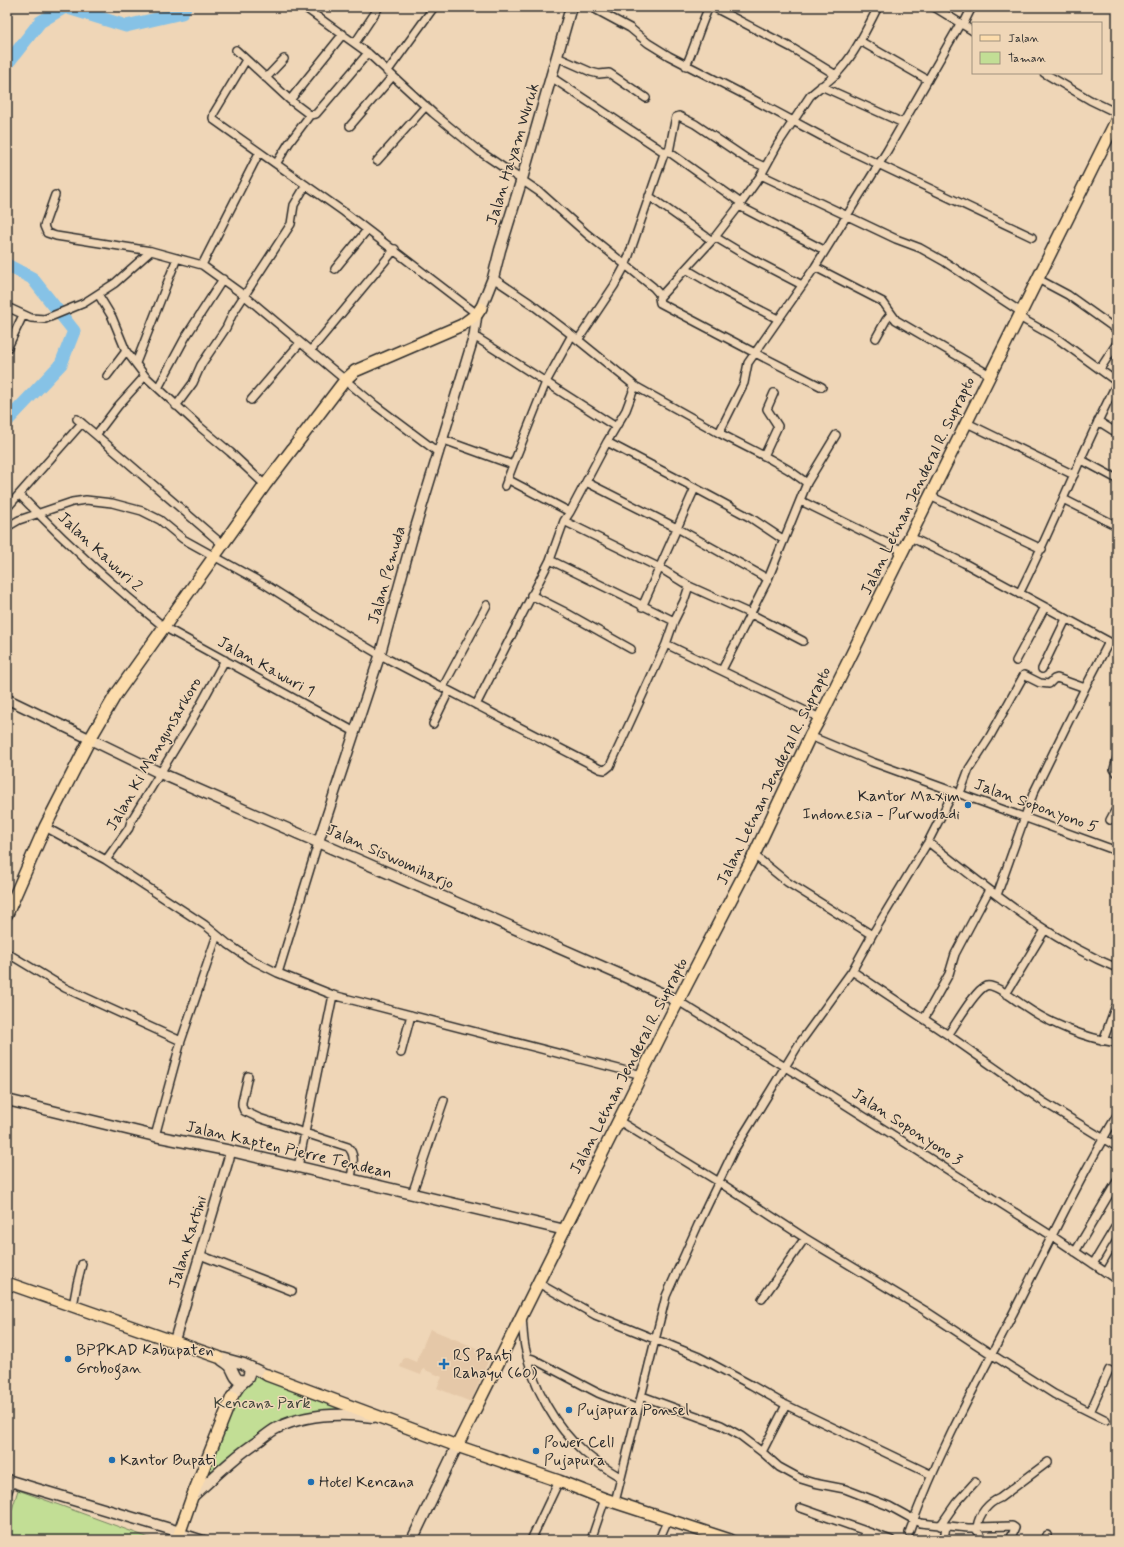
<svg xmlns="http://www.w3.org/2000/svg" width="1124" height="1547" font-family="Mynerve,sans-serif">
<rect width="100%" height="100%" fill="#efd6b7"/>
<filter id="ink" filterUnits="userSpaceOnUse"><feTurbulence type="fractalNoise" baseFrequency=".025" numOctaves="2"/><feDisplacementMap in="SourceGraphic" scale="8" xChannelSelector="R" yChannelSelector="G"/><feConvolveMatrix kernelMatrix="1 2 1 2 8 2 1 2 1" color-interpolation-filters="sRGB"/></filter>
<g filter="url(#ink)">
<path fill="#e5c8a8" d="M430,1329l61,25 -20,48 -34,-14 5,-11 -19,-8 -2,6 -21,-8 4,-10 12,5z"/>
<path fill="#c2de95" stroke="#768460" d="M260,1374l96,40 -79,13 -84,69 39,-99 21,-22z
M18,1490l137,50h-148v-14z"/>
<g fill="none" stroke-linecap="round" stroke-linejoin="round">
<path stroke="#86c2e6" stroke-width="13" d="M65,7l61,19 56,-13 3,-6
M7,64l33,-42 25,-15
M7,265l25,13 42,53 -13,33 -54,57"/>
<g stroke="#2b2b2b" stroke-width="10">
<path id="minor" d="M304,7l64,46 65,60 46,38 62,42 46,41 66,53 8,9
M591,7l39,21 18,15 21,13 72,37 97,52 194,92
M713,7l79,41 44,27
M878,7c-11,21 -22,45 -38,63 -8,10 -21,17 -30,26l-32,48 -17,31 -22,31 -24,31 -56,61 1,5 95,50 60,-86 72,-116 73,-127
M934,7l39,24
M963,25l9,-18
M860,41l68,39
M355,43l24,-36
M236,50l54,50 20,15
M557,57l34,15 8,2 10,-1 37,25
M246,60l-32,53 -1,5 1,2 130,92 133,102
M686,66c9,-20 14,-40 23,-59
M387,72l47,-65
M1044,73l46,27 27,13
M551,77l113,75
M266,78l18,-19
M821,86l82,37
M290,100l53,-66
M350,126l42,-49
M669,152l6,-31 1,-4 3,-1 16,8 52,35 18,8
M377,161l49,-55
M276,164l13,-21 21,-28 6,-1 52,-61
M761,175l135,64 24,9 25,14 76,50
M55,195l-11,31 3,7 9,3 95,15 51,14 43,31 130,109 64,48
M649,196l62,44
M739,206l85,44
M715,237l35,21 52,27
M202,265l57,-112
M815,267l68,35 13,18 94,55
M335,269l32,-39
M686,269l39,23 53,27
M493,278l37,25 42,32 63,51 84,47 51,26 19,11 18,13 -39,96 -46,91
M1038,279l30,16 49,35
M98,294l14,23 14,34 19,25 55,51 30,25 35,33
M7,307l24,11 14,1 39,-16 31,-20 36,-32
M1019,317l39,22 59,43
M474,336l142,91
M876,338l10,-18 5,-6
M578,340l36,-54 12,-22 39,-113 4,1 72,51
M7,349l16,-34
M311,350l84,-101
M136,363l41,-105
M1100,369l17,-26
M107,376l19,-25
M145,376l-27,30 -22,29 126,109
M158,388l27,-50 38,-59
M251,400l49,-57
M176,406l17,-23 8,-18 25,-37 7,-15 58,-89 3,-19 12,-20
M77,419l19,16
M1098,421l19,12
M967,423l107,52
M719,433l25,-50 4,-20 7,-10 67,34
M444,440l69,25 -8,21
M607,442l88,46 -53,119
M764,456l14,-30 -11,-17 7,-16
M1080,459l37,20
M513,465l33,-83 26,-47
M507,479l63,33
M586,482l91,46 91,51
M807,483l29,-48
M695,488l56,30 33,22
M20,495c45,47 93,91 144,132l191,105
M930,496l112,53
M1063,499l54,27
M801,501l102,50
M7,508l75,-85
M564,521l96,47 29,18 62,28 52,27
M7,527l12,-7 53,-18 14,-2 26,3 30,8 18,9 23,19 83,46 65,41 49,29 220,114 5,1 5,-4 56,-122 154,74
M910,537l54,26 153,83
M550,560l124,61 10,-20 5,-15
M1019,594c35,-69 62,-142 98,-211
M531,595l34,17 66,37
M666,644l8,-23
M1016,661l29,-54
M1042,669l24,-50
M443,687l44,-82
M476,705l74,-145 14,-39 6,-9 37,-70 19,-32 9,-24
M433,724l16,-33
M810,736l62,26 245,89
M1117,758l-3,11 3,4
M960,793l9,-24 20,-31 35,-63 16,8 9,1 5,-5 3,-1 28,10
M1110,820l7,-13
M45,827l61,33 99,65 23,19 22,15 28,14 55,22 309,80
M928,842c60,46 118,97 189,126
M754,855l33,27 85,53
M106,860l23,-32 2,-7 59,-97 35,-64
M997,895l36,-101 52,-106 24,-46
M7,953l58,35 116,53
M852,971l96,64 97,68 72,44
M278,973l40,-130
M1006,994l39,-64
M678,1001l138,85 236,150 65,44
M924,1019l25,-45 6,-20 34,-64
M948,1035c8,-11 27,-45 38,-49 8,-3 29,14 37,19 27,19 62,33 94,38
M1103,1041l12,-33 2,-2
M401,1053l10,-38
M248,1076l-6,26v4l2,5 15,7 89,29c9,9 4,21 3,32
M619,1121l100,61 86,56 119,72 67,44 63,40 52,26
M155,1136l26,-95 36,-106
M298,1167l35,-172
M412,1194l32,-94
M1075,1252l42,-71
M200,1255l92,36
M1093,1264l24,-40
M1106,1273l11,-19
M538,1283l57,32 104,42 52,28 35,20 146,70
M762,1299l43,-61
M73,1306l4,-22 5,-20
M522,1316c1,10 1,21 3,31 8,40 29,79 60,106 11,9 23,17 35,24
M527,1357l6,2 65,34 40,16
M642,1396l79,29 20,11 21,16 17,15 22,12 13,4 31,6 44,17 31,17 48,5h7l5,6 2,6
M1090,1412l19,-42
M762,1452l24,-47
M615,1502l51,-206 32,-71 36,-75 15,-24 50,-82 53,-73 20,-36 56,-93 26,-51
M801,1508l90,32
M940,1526l16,-23 19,-21
M977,1527l35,-1 3,2 -5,12
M975,1528l2,-1c2,-13 11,-24 23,-29l48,-36
M180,1532l25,8
M909,1533c25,-71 61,-138 96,-204 37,-72 71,-145 112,-214
M531,1540l28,-59
M591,1540l14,-41
M659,1540l9,-21
M863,1540l3,-9
M913,1540h5
M944,1540l2,-14
M1045,1540l2,-5"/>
</g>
<g stroke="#2b2b2b" stroke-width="12">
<path id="tertiary" d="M7,699l83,40
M318,843l62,-188 32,-116 62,-203 3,-22
M174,1342l57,-191
M7,1491l4,-10"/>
</g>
<g stroke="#2b2b2b" stroke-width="13">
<path id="secondary" d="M481,308l12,-30 7,-28 22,-71 49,-172
M90,739l70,34 461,202 57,26
M7,1100l148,36 76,15 334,79
M218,1357l26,7 6,6 -2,8 -8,7 -8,12
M222,1360c3,2 6,4 8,6 5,7 4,16 15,14
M246,1365l21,10
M7,1480l173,52
M192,1497c22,-20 43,-41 68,-57 5,-4 11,-9 17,-12 30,-15 65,-15 96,-11
M412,1540l45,-94"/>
</g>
<g stroke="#2b2b2b" stroke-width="14">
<path id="primary" d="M7,914l38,-87 45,-88 25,-43 150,-211 80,-105 10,-9 107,-46 15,-11 4,-6
M7,1283l211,74
M267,1375l190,71 102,35 46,18 125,41
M457,1446l214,-431 83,-160 56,-119 10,-18 297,-599
M177,1540l15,-43 40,-100"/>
</g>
<use href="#minor" stroke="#efd6b7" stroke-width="7"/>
<use href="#tertiary" stroke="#efd6b7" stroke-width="9"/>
<use href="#secondary" stroke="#efd6b7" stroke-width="10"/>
<use href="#primary" stroke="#fcdcac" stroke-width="11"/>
</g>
</g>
<g fill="#1f6fb2" stroke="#efd6b7" stroke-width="1.5">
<circle cx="968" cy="805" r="4"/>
<circle cx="68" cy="1359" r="4"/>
<path d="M442 1358h4v4h4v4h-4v4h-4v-4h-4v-4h4z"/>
<circle cx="569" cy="1410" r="4"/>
<circle cx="536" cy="1451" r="4"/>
<circle cx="112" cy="1460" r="4"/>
<circle cx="311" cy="1482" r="4"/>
</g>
<g text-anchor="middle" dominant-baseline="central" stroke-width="3" stroke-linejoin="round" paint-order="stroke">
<g font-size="16" fill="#2b2b2b" stroke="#efd6b7">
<text transform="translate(513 154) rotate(-73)">Jalan Hayam Wuruk</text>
<text transform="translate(918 486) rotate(-64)">Jalan Letnan Jenderal R. Suprapto</text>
<text transform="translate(100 552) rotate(43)">Jalan Kawuri 2</text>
<text transform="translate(387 575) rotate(-74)">Jalan Pemuda</text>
<text transform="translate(266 667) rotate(29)">Jalan Kawuri 1</text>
<text transform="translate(154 754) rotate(-60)">Jalan Ki Mangunsarkoro</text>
<text transform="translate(774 776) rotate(-64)">Jalan Letnan Jenderal R. Suprapto</text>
<text transform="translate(1036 806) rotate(20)">Jalan Soponyono 5</text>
<text transform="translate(390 857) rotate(24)">Jalan Siswomiharjo</text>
<text transform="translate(629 1066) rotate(-63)">Jalan Letnan Jenderal R. Suprapto</text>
<text transform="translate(907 1127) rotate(33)">Jalan Soponyono 3</text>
<text transform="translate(289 1150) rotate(13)">Jalan Kapten Pierre Tendean</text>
<text transform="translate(188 1242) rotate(-73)">Jalan Kartini</text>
</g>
<g font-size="16" fill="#2b2b2b" stroke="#efd6b7" text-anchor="start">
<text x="960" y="796" text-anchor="end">Kantor Maxim<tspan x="960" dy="18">Indonesia - Purwodadi</tspan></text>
<text x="76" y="1350">BPPKAD Kabupaten<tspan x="76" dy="18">Grobogan</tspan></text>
<text x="453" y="1355">RS Panti<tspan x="453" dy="18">Rahayu (60)</tspan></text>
<text x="577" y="1410">Pujapura Ponsel</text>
<text x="544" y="1442">Power Cell<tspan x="544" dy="18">Pujapura</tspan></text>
<text x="120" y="1460">Kantor Bupati</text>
<text x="319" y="1482">Hotel Kencana</text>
</g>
<g font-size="16" fill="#42463b" stroke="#efd6b7">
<text x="262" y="1403">Kencana Park</text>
</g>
</g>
<rect width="1124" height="1547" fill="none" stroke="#efd6b7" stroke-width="24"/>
<rect x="12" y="12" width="1100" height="1523" fill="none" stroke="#2b2b2b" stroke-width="1.5" filter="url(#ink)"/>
<rect x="972" y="22" width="130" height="52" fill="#efd6b7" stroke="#a1927f"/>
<rect x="980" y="35" width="20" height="6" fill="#fcdcac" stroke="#a1927f"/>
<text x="1008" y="42" font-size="12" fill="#2b2b2b">Jalan</text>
<rect x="980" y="52" width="20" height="12" fill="#c2de95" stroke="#a1927f"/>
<text x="1008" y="62" font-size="12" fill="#2b2b2b">Taman</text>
</svg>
